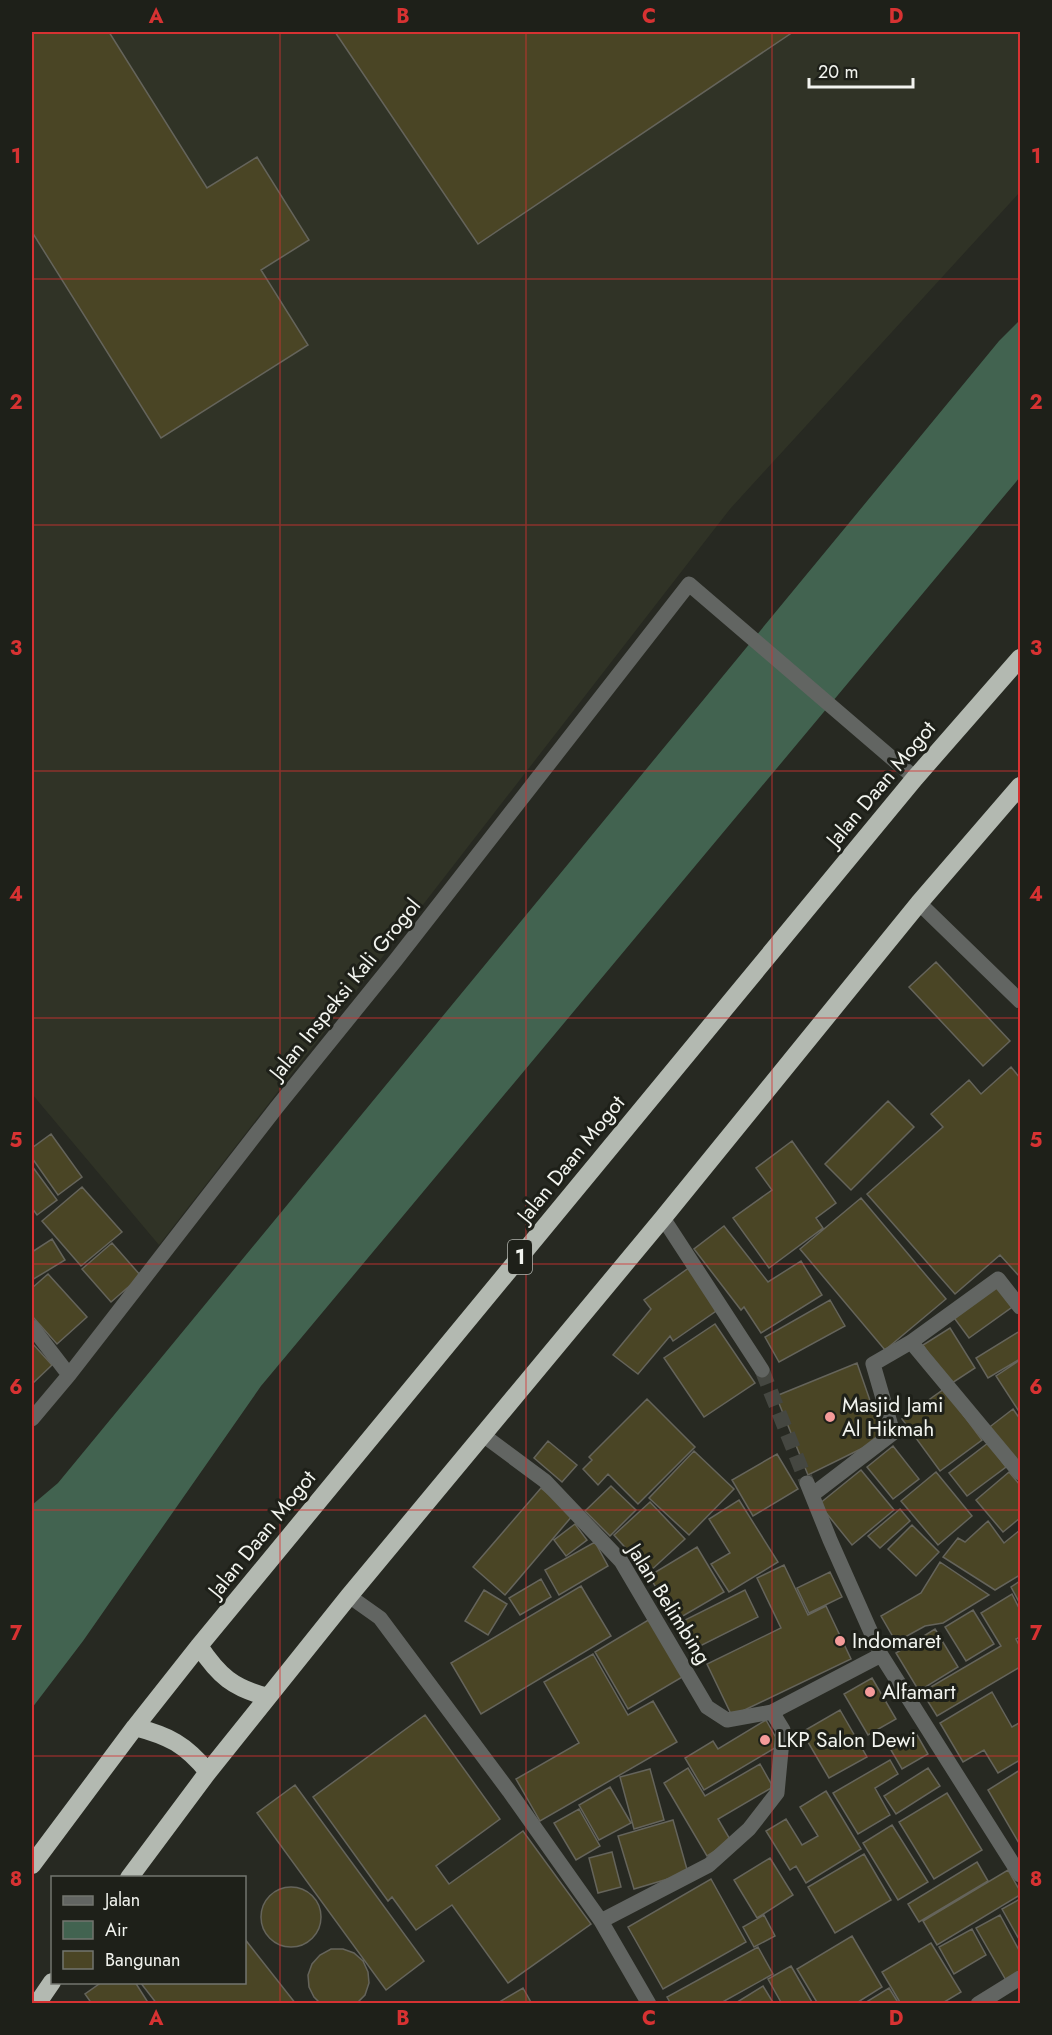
<svg xmlns="http://www.w3.org/2000/svg" width="1052" height="2035" font-family="Jost,sans-serif">
<rect width="100%" height="100%" fill="#272922"/>
<path fill="#303326" d="M32,32h988v160l-290,317 -571,736 -127,-151z"/>
<path fill="#426350" d="M1020,320v157l-759,909 -178,255 -51,67v-203l26,-22 941,-1142z"/>
<path fill="#4a4525" stroke="#65645b" stroke-width="1.5" d="M32,32h77l98,156 50,-31 52,83 -48,30 47,75 -147,93 -129,-206z
M335,32h458l-315,212z
M936,962l74,79 -27,25 -74,-79z
M1011,1067l9,11v199l-20,-22 -45,39 -88,-100 76,-67 -12,-13 38,-34 12,14z
M888,1101l26,26 -63,63 -26,-26z
M51,1134l31,43 -24,18 -26,-37v-10z
M792,1141l44,62 -20,15 7,10 -54,40 -36,-50 39,-28 -16,-22z
M32,1166l25,34 -20,15 -5,-7z
M82,1187l40,45 -41,34 -39,-45z
M861,1198l85,101 -61,51 -85,-101z
M724,1226l44,56 33,-21 21,34 -61,38 -17,-26 -3,3 -47,-61z
M52,1239l13,21 -33,20v-28z
M112,1243l29,33 -30,26 -29,-33z
M690,1267l29,42 -46,32 -3,-5 -32,38 -25,-19 38,-46 -7,-9z
M48,1274l39,43 -30,27 -25,-28v-28z
M998,1282l17,23 -46,33 -17,-23z
M830,1300l15,26 -66,36 -14,-25z
M715,1324l40,59 -51,34 -40,-59z
M950,1328l25,40 -26,17 -26,-40z
M1020,1331v28l-32,19 -12,-20z
M32,1343l20,22 -20,19z
M1020,1360v53l-24,-37z
M857,1363l26,75 -75,37 -32,-79z
M944,1389l38,51 -42,31 -38,-52z
M647,1399l48,48 -57,57 -30,-30 -10,11 -15,-16 9,-9 -3,-3z
M1013,1409l7,10v49l-33,-39z
M548,1441l29,24 -15,17 -28,-24z
M988,1443l18,24 -39,29 -18,-23z
M893,1446l26,33 -26,20 -26,-32z
M694,1451l40,38 -45,46 -40,-37z
M777,1454l21,35 -45,27 -21,-36z
M861,1470l33,40 -42,35 -33,-41z
M936,1472l36,44 -34,29 -37,-44z
M1009,1472l11,13v33l-17,14 -27,-32z
M611,1486l25,24 -26,26 -25,-25z
M541,1488l32,27 -68,80 -32,-28z
M739,1500l39,62 -49,30 -18,-28 19,-11 -21,-34z
M650,1502l35,37 -37,34 -34,-38z
M900,1509l10,12 -30,27 -12,-12z
M988,1521l16,22 16,-13v45l-25,15 -52,-33 15,-19 7,4z
M575,1524l12,16 -21,16 -12,-16z
M912,1525l27,27 -23,24 -28,-27z
M595,1542l13,24 -49,29 -14,-25z
M697,1547l27,45 -48,28 -27,-44z
M940,1562l49,33 -46,28 -18,3 -29,16 -15,-26 40,-23z
M784,1565l24,50 18,-9 25,53 -119,57 -25,-52 74,-36 -24,-50z
M830,1572l12,25 -33,16 -12,-25z
M541,1579l10,18 -31,18 -11,-17z
M1020,1581v23l-9,-17z
M581,1586l30,50 -130,78 -30,-51z
M484,1590l23,14 -19,31 -23,-14z
M745,1590l13,27 -62,31 -13,-27z
M1012,1594l8,16v27l-4,2 4,8v20l-83,49 -15,-24 79,-46 -20,-33z
M973,1610l21,34 -28,17 -21,-34z
M650,1619l34,57 -56,33 -33,-57z
M935,1629l23,38 -39,24 -23,-38z
M593,1654l35,61 25,-14 24,41 -137,79 -24,-42 63,-36 -35,-61z
M872,1678l24,41 -28,16 -24,-41z
M992,1692l20,35 7,-4 1,2v35l-22,13 -14,-23 -21,12 -23,-39z
M840,1710l27,47 -38,21 -27,-46z
M425,1715l75,104 -64,47 13,18 74,-53 68,93 -83,59 -56,-78 -36,25 -24,-33 -4,4 -75,-104z
M766,1720l14,25 -76,45 -19,-32 28,-17 5,8z
M917,1735l11,19 -26,15 -11,-19z
M890,1760l8,14 -23,14 15,27 -32,19 -25,-41z
M760,1764l13,23 -55,32 13,22 -24,15 -43,-73 24,-15 17,28z
M928,1768l12,18 -44,28 -12,-18z
M650,1769l14,51 -30,9 -14,-52z
M1020,1770v75l-32,-55z
M295,1785l129,176 -38,29 -129,-177z
M610,1787l21,36 -32,17 -20,-35z
M826,1791l35,58 -55,34 -10,-17 -6,4 -24,-39 20,-12 16,26 16,-9 -18,-29z
M947,1793l35,57 -48,29 -35,-57z
M579,1809l21,37 -24,14 -22,-37z
M673,1820l15,53 -54,16 -16,-53z
M892,1825l36,57 -30,18 -35,-57z
M612,1852l9,35 -23,6 -9,-35z
M864,1854l27,46 -56,33 -27,-46z
M770,1858l23,37 -36,23 -23,-38z
M977,1862l11,19 -69,41 -11,-18z
M1008,1870l12,21v4l-83,50 -14,-24z
M711,1879l35,63 -83,47 -35,-62z
M261 1917a30 30 0 1 1 60 0a30 30 0 1 1-60 0Z
M1020,1899v42l-18,-32z
M764,1915l11,21 -21,11 -11,-20z
M1000,1915l20,37v22l-13,8 -31,-54z
M972,1929l14,26 -32,19 -15,-27z
M852,1936l30,51 -27,17h-37l-21,-35z
M244,1938l52,66h-139l-17,-22h104z
M931,1943l30,49 -20,12h-40l-19,-32z
M758,1947l15,27 -54,30h-48l-4,-7z
M331,1949h12l11,4 9,8 5,11 1,11 -4,12 -9,9h-35l-7,-7 -5,-10 -1,-12 4,-11 8,-9z
M791,1966l21,36 -3,2h-27l-14,-25z
M102,1982h33l14,22h-57l-7,-10z
M763,1986l11,18h-40z
M523,1988l9,16h-36z
M889,1988l10,16h-36z"/>
<g fill="none" stroke-linecap="round" stroke-linejoin="round">
<path stroke="#454741" stroke-width="15" stroke-dasharray="15 8" stroke-linecap="butt" d="M762,1370l45,113"/>
<path stroke="#626562" stroke-width="15" d="M919,903l101,98
M663,1218l99,152
M32,1327l37,48
M911,1342l109,131
M32,1419l37,-44 208,-268 118,-146 294,-377 226,194
M483,1435l62,46 76,80 86,146 20,13 45,-8 109,-57
M807,1483l23,57 51,115 139,220
M812,1495l81,-62 -20,-69 38,-22 87,-63 22,28
M349,1596l31,22 129,173 92,130 48,83
M601,1921l108,-56 40,-36 28,-36 6,-63 -11,-18
M978,2004l42,-26"/>
<path stroke="#b3b9b1" stroke-width="18" d="M199,1646c20,30 34,42 69,51
M135,1727c34,9 50,17 73,45
M32,1865l103,-138 64,-81 716,-868 105,-120
M129,1878l79,-106 141,-176 314,-378 256,-315 101,-117
M37,2004l15,-22"/>
</g>
<path fill="none" stroke="#d73232" stroke-width="1.5" stroke-opacity="0.55" d="M280,32v1972M526,32v1972M772,32v1972M32,279h988M32,525h988M32,771h988M32,1018h988M32,1264h988M32,1510h988M32,1756h988"/>
<g fill="#f59b9a" stroke="#1e2019" stroke-width="2">
<circle cx="830" cy="1417" r="6"/>
<circle cx="840" cy="1641" r="6"/>
<circle cx="870" cy="1692" r="6"/>
<circle cx="765" cy="1740" r="6"/>
</g>
<g text-anchor="middle" dominant-baseline="central" stroke-width="6" stroke-linejoin="round" paint-order="stroke">
<rect fill="#1e2019" stroke="#b2b4af" stroke-width="1.5" x="508" y="1240" width="24" height="34" rx="4.5"/>
<g font-size="20" font-weight="bold" fill="#f2f4ef">
<text x="520" y="1257">1</text>
</g>
<g font-size="21" fill="#f2f4ef" stroke="#1e2019">
<text transform="translate(881 784) rotate(-50)">Jalan Daan Mogot</text>
<text transform="translate(345 989) rotate(-51)">Jalan Inspeksi Kali Grogol</text>
<text transform="translate(571 1159) rotate(-51)">Jalan Daan Mogot</text>
<text transform="translate(262 1534) rotate(-51)">Jalan Daan Mogot</text>
<text transform="translate(669 1604) rotate(58)">Jalan Belimbing</text>
</g>
<g font-size="21" fill="#f2f4ef" stroke="#1e2019" text-anchor="start">
<text x="842" y="1405">Masjid Jami<tspan x="842" dy="24">Al Hikmah</tspan></text>
<text x="852" y="1641">Indomaret</text>
<text x="882" y="1692">Alfamart</text>
<text x="777" y="1740">LKP Salon Dewi</text>
</g>
</g>
<rect width="1052" height="2035" fill="none" stroke="#1e2019" stroke-width="66"/>
<rect x="51" y="1876" width="195" height="108" fill="#1e2019" stroke="#73756f" stroke-width="1.5"/>
<rect x="63" y="1896" width="30" height="9" fill="#626562" stroke="#73756f" stroke-width="1.5"/>
<text x="105" y="1906" font-size="18" fill="#f2f4ef">Jalan</text>
<rect x="63" y="1921" width="30" height="18" fill="#426350" stroke="#73756f" stroke-width="1.5"/>
<text x="105" y="1936" font-size="18" fill="#f2f4ef">Air</text>
<rect x="63" y="1951" width="30" height="18" fill="#4a4525" stroke="#73756f" stroke-width="1.5"/>
<text x="105" y="1966" font-size="18" fill="#f2f4ef">Bangunan</text>
<path d="M809 78v9h104v-9" fill="none" stroke="#f2f4ef" stroke-width="3"/>
<text x="818" y="78" font-size="18" fill="#f2f4ef" stroke="#1e2019" stroke-width="4.5" paint-order="stroke">20 m</text>
<rect x="33" y="33" width="986" height="1969" fill="none" stroke="#d73232" stroke-width="2"/>
<g font-size="20" text-anchor="middle" font-weight="bold" fill="#d73232">
<text x="156" y="23">A</text>
<text x="403" y="23">B</text>
<text x="649" y="23">C</text>
<text x="896" y="23">D</text>
<text x="16" y="163">1</text>
<text x="1036" y="163">1</text>
<text x="16" y="409">2</text>
<text x="1036" y="409">2</text>
<text x="16" y="655">3</text>
<text x="1036" y="655">3</text>
<text x="16" y="901">4</text>
<text x="1036" y="901">4</text>
<text x="16" y="1147">5</text>
<text x="1036" y="1147">5</text>
<text x="16" y="1394">6</text>
<text x="1036" y="1394">6</text>
<text x="16" y="1640">7</text>
<text x="1036" y="1640">7</text>
<text x="16" y="1886">8</text>
<text x="1036" y="1886">8</text>
<text x="156" y="2025">A</text>
<text x="403" y="2025">B</text>
<text x="649" y="2025">C</text>
<text x="896" y="2025">D</text>
</g>
</svg>
